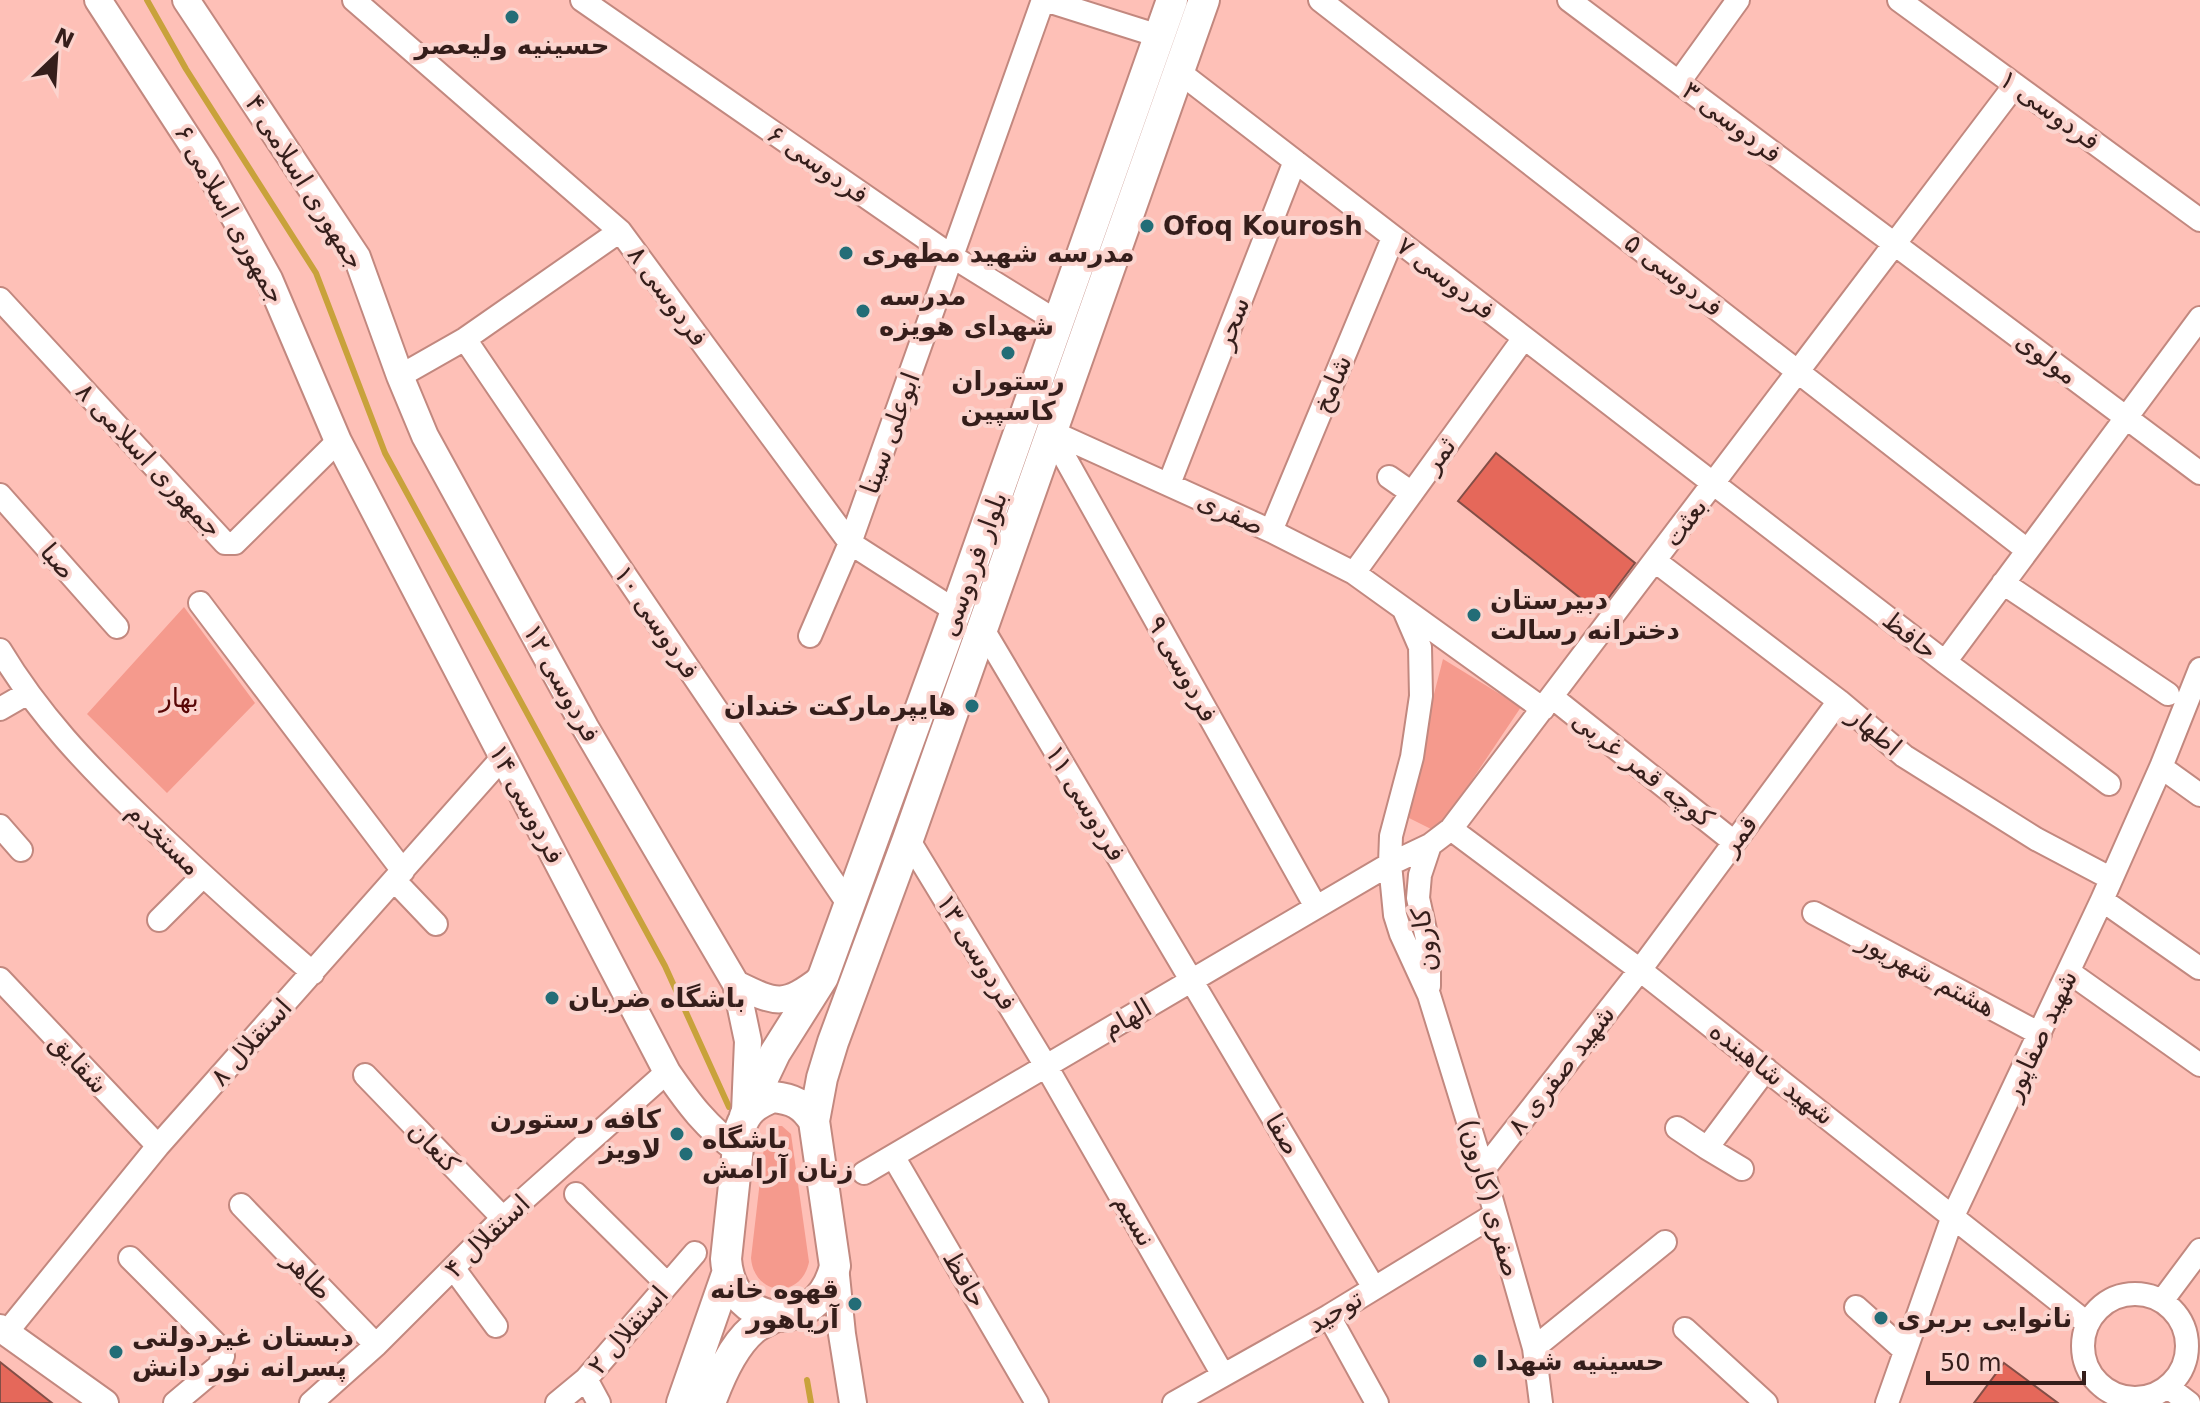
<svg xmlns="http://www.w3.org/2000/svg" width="2200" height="1403" font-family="'DejaVu Sans',Cairo,sans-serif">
<rect width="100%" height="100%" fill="#fec0b7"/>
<path fill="#f59a8d" d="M184,607l71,96 -88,90 -80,-79z
M1443,659l78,48 -84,125 -34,-17z
M776,1126h6l9,8 18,128c-8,38 -55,34 -58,-4l14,-120 2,-6z"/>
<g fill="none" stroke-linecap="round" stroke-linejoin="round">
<path stroke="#c8a23b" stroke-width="6" d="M147,0l39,69 130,204 69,180 280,513 64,141
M807,1380l4,23"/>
</g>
<path fill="#e5685a" stroke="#834e46" stroke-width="2" d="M1496,453l139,110 -37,49 -140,-111z
M0,1362l52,41h-52z
M2004,1363l54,40h-84z"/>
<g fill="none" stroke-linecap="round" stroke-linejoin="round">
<g stroke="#c2887f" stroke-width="26">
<path id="minor" d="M354,0l266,231 230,312 106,68
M582,0l371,257 105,65
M1045,0l114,36
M1320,0l707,550
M1569,0l631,473
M1899,0l301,220
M1178,71l767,591 164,122
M1679,82l59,-82
M0,299l225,244h10l103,-102
M465,339l384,566
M400,376l65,-37 155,-108
M1050,431l221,100 83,42 189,136
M1050,431l266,476
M1389,477l23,16
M1169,484l126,-323
M0,495l117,132
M1271,531l122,-293
M1655,561l184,140 65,55 132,83 74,39
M1354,573l170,-235
M2003,583l165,111
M200,603l203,268
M1404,610l16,37 1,49 -9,61 -21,79 -1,28 5,51 6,19 28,61 54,175 51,178 7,55
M981,626l393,662
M810,636l40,-93 193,-543
M0,650c39,65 87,115 141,167 56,54 114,106 172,156
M1945,662l255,-344
M1552,697l182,145
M0,709l26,-15
M2161,767l39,28
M0,826l21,24
M1451,829l189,141 448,354
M908,839l138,227 177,309
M395,881l41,43
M2102,900l97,68
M1814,913l226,121
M159,920l43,-43
M2069,972l131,93
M0,979l158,167
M1429,986v-38l-11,-50 2,-23 10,-30
M365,1075l138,143
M1677,1128l30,20
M893,1156l144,247
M1742,1169l-35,-21 59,-79
M1483,1170l157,-200 199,-269
M864,1173l526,-309 40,-19 21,-16 564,-744
M576,1194l91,90
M241,1205l135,140
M130,1258l90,90 3,8 -4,10 -44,37
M454,1269l42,57
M2083 1346a52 52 0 1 1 104 0a52 52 0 1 1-104 0Z
M2162,1301l38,-51
M1856,1307l48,43
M1329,1316l48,87
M1685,1329l81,74
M6,1333l152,-187 345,-389
M1534,1348l131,-106
M586,1379l13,24
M2168,1387l21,16
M311,1403l65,-58 127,-127 164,-146
M557,1403l29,-24 109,-126
M1174,1403l155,-87 165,-101
M1887,1403l66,-187 149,-316 59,-133 39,-98"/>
</g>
<g stroke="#c2887f" stroke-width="30">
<path id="tertiary" d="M98,0l108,166 63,113 69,162 329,631c22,32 39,55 71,78
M186,0l171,257 43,119 25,60 160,291 151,257 12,57 -3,71
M736,984c41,20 48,23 86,-6
M835,1266l7,68 11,69
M0,1328l105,75"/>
</g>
<g stroke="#c2887f" stroke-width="34">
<path id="secondary" d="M773,1097c20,2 30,7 41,24l21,145c-16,70 -104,65 -109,-7l14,-130c6,-18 15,-25 33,-32z
M745,1116l30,-63 48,-76 133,-366 216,-611
M814,1121l8,-43 11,-36 75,-203 296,-839
M682,1403l45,-129
M710,1403c9,-25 22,-56 43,-74 6,-5 16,-9 23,-13"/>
</g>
<use href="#minor" stroke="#fff" stroke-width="22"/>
<use href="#tertiary" stroke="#fff" stroke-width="26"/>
<use href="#secondary" stroke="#fff" stroke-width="30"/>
</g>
<g fill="#236d77" stroke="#fbd4ce" stroke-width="3">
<circle cx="512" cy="17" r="8"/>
<circle cx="1147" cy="226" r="8"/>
<circle cx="846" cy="253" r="8"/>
<circle cx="863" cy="311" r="8"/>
<circle cx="1008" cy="353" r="8"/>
<circle cx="1474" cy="615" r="8"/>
<circle cx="972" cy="706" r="8"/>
<circle cx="552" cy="998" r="8"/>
<circle cx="677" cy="1134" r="8"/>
<circle cx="686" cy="1154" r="8"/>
<circle cx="855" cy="1304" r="8"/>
<circle cx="1881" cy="1318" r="8"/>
<circle cx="116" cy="1352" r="8"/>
<circle cx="1480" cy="1361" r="8"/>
</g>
<g text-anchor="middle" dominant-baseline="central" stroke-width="8" stroke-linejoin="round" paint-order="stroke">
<g font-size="26" font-weight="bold" fill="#351e1b" stroke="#fbd4ce" text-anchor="start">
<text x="512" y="45" text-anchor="middle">حسینیه ولیعصر</text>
<text x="1163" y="226">Ofoq Kourosh</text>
<text x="862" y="253">مدرسه شهید مطهری</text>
<text x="879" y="296">مدرسه<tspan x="879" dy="30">شهدای هویزه</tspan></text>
<text x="1008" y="381" text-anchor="middle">رستوران<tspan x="1008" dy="30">کاسپین</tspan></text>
<text x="1490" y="600">دبیرستان<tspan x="1490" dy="30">دخترانه رسالت</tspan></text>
<text x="956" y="706" text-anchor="end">هایپرمارکت خندان</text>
<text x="568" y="998">باشگاه ضربان</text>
<text x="661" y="1119" text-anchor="end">کافه رستورن<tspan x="661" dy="30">لاویز</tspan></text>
<text x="702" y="1139">باشگاه<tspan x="702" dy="30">زنان آرامش</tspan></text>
<text x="839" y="1289" text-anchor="end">قهوه خانه<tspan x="839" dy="30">آریاهور</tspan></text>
<text x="1897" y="1318">نانوایی بربری</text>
<text x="132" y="1337">دبستان غیردولتی<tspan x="132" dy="30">پسرانه نور دانش</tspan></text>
<text x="1496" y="1361">حسینیه شهدا</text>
</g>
<g font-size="26" fill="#351e1b" stroke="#fbd4ce">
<text transform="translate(2050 110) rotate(36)">فردوسی ۱</text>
<text transform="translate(1732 122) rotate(37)">فردوسی ۳</text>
<text transform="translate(818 164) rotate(35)">فردوسی ۶</text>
<text transform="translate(305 182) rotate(58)">جمهوری اسلامی ۴</text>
<text transform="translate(230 214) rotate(61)">جمهوری اسلامی ۶</text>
<text transform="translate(1674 275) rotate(38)">فردوسی ۵</text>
<text transform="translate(1446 278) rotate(38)">فردوسی ۷</text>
<text transform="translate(668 296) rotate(54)">فردوسی ۸</text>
<text transform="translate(1232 323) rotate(-69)">سحر</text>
<text transform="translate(2047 358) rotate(37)">مولوی</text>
<text transform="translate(1332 384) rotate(-67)">شامخ</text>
<text transform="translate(890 433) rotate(-70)">ابوعلی سینا</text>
<text transform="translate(1439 455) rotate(-54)">ثمر</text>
<text transform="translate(149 460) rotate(47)">جمهوری اسلامی ۸</text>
<text transform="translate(1231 513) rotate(25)">صفری</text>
<text transform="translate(1685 522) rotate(-53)">بعثت</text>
<text transform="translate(58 561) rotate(49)">صبا</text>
<text transform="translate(973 564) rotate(-70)">بلوار فردوسی</text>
<text transform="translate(657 622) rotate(56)">فردوسی ۱۰</text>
<text transform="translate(1910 635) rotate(38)">حافظ</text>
<text transform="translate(1183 669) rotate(61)">فردوسی ۹</text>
<text transform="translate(562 683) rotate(61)">فردوسی ۱۲</text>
<text transform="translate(1875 731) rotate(40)">اطهار</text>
<text transform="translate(1643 769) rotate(38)">کوچه قمر غربی</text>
<text transform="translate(1086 803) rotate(59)">فردوسی ۱۱</text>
<text transform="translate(527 804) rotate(62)">فردوسی ۱۴</text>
<text transform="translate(1739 835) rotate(-53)">قمر</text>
<text transform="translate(164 839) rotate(44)">مستخدم</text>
<text transform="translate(1424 940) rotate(-97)">کارون</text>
<text transform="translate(977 952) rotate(59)">فردوسی ۱۳</text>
<text transform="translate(1927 974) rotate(28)">هشتم شهریور</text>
<text transform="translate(1127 1018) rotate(-30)">الهام</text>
<text transform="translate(2040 1035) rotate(-65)">شهید صفاپور</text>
<text transform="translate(251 1042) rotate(-48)">استقلال ۸</text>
<text transform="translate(79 1063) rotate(47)">شقایق</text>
<text transform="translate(1561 1070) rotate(-52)">شهید صفری ۸</text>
<text transform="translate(1772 1073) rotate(38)">شهید شاهبنده</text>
<text transform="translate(1283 1134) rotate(59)">صفا</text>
<text transform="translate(434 1147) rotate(46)">کنعان</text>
<text transform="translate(1490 1198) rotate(74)">صفری (کارون)</text>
<text transform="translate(1135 1220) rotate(60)">نسیم</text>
<text transform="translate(487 1236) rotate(-44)">استقلال ۴</text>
<text transform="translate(308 1275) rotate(46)">طاهر</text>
<text transform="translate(965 1279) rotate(60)">حافظ</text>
<text transform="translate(1335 1311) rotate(-31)">توحید</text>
<text transform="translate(628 1330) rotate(-49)">استقلال ۲</text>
</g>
<g font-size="26" fill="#590706" stroke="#fbd4ce">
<text x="179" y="698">بهار</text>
</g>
</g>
<g transform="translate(56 56) rotate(25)" stroke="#fbd4ce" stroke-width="6" paint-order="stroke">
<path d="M0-6L14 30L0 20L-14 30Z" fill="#351e1b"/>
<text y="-12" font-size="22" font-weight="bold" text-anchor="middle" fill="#351e1b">N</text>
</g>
<path d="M1928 1371v12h156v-12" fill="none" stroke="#351e1b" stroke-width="4"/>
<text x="1940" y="1371" font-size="24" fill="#351e1b" stroke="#fbd4ce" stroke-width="6" paint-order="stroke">50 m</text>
</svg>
